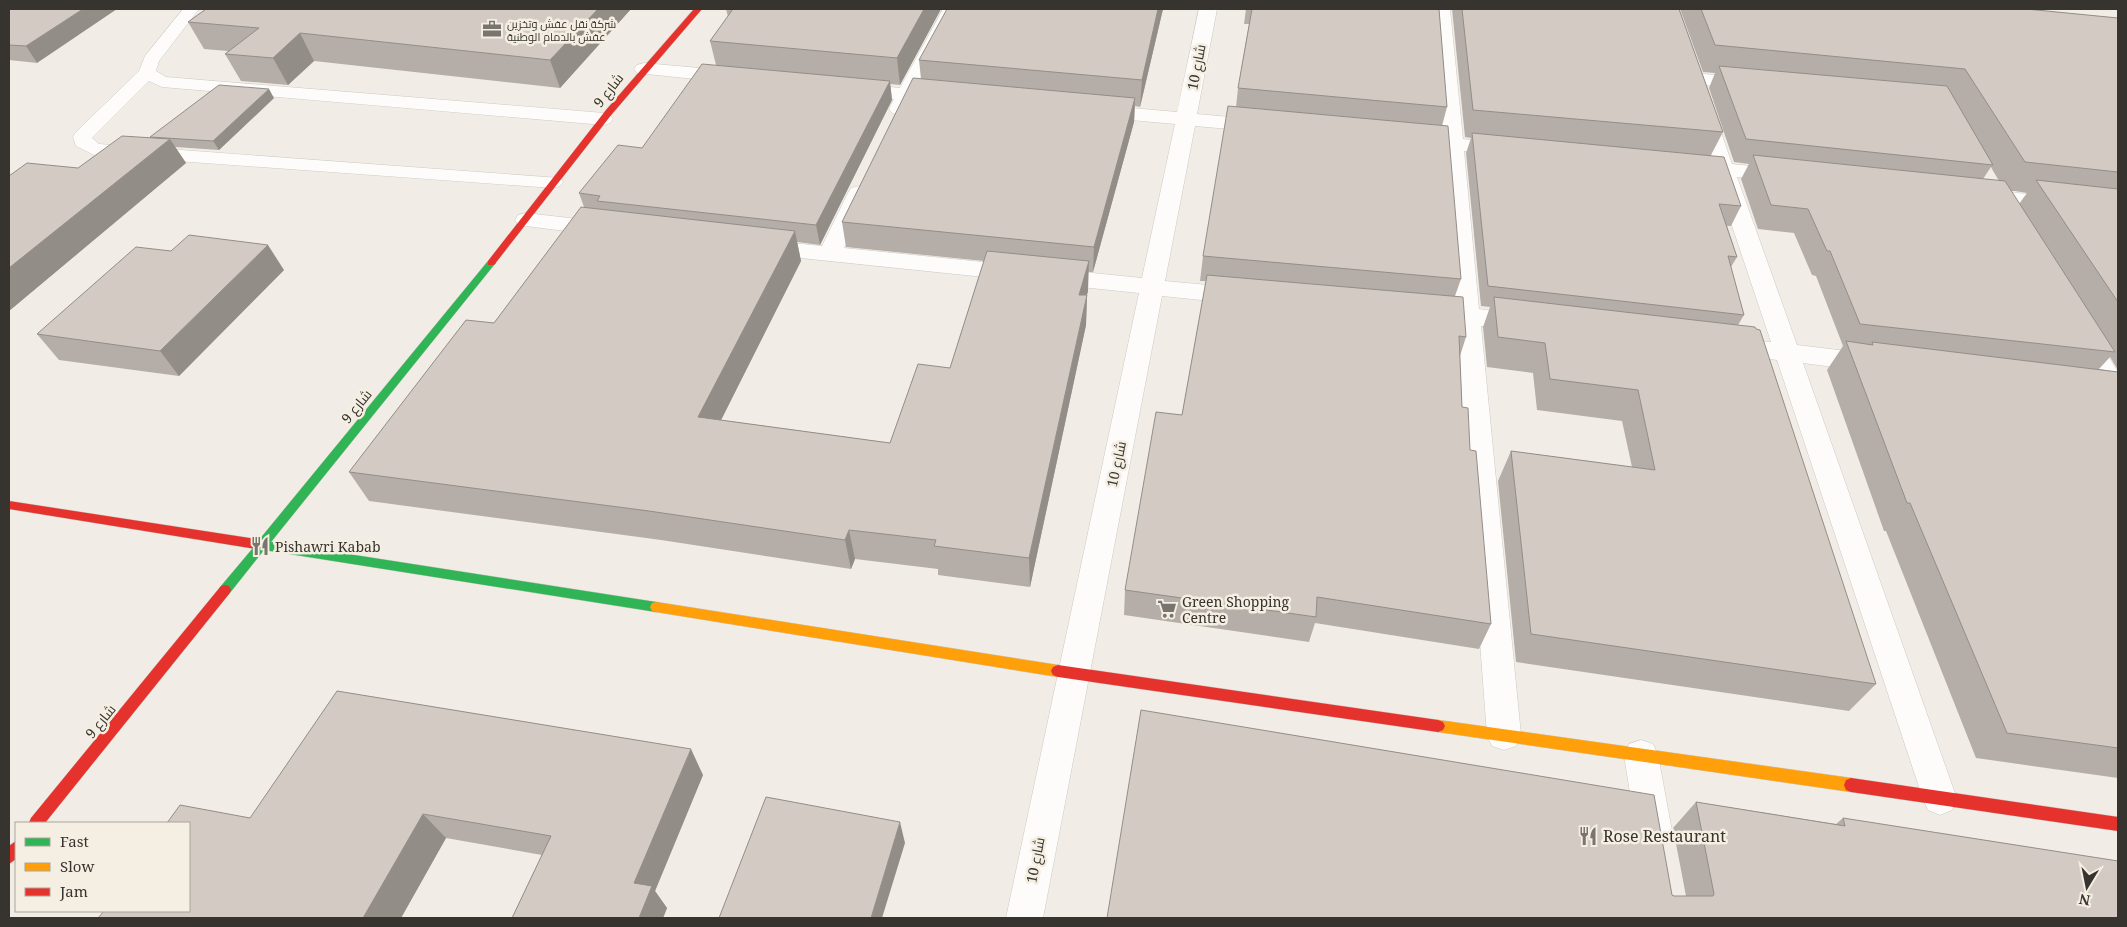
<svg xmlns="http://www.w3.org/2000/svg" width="2127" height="927" font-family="'Noto Serif',Cairo,serif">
<rect width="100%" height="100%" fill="#f1ede6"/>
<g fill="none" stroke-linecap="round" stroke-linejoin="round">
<g stroke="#ccc9c3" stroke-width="1">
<path id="lane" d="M183,9h16l-40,52 -3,10 10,6 438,36 6,2 3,4 -3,4 -6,2 -442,-38 -13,-6 -57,57 7,6 461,34 3,4 -3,4 -7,2 -459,-33 -18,-9 -3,-9 2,-4 64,-62 6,-15z"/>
</g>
<g stroke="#ccc9c3" stroke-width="1">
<path id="street" d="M943,9h18l-42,81 30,4 3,4 -3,4 -7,2 -29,-3 -7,12 -7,2 -7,-2 -3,-4 5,-10 -48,-6 -3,-4 3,-4 7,-2 47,5z
M1199,9h18l-20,105 66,6 7,2 3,4 -3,4 -7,2 -68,-6 -30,155 76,7 8,3 4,5 -4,5 -8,3 -79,-8 -119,622h-37l133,-625 -378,-39 -8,-2 -3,-5 3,-5 8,-2 61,6 26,-53 3,-5 8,-2 8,2 3,5 -26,55 298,30 33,-154 -78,-7 -7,-2 -3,-4 3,-4 7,-2 80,7z
M1432,9h18l13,130 49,6 3,4 -3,4 -7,2 -41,-4 15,158 54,7 3,6 -3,6 -9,2 -43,-4 40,409 -5,11 -12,4 -12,-4 -5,-11 -31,-412 -37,-5 -3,-6 3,-6 9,-2 27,3 -12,-158 -37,-5 -3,-4 3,-4 7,-2 29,3z
M644,63l89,8 7,2 3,4 -3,4 -7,2 -96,-10 -3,-4 3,-4z
M1693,73l56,5 7,2 3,4 -3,4 -7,2 -63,-7 -3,-4 3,-4z
M1704,106l7,2 3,4 18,52 49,5 8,1 3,5 -3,5 -8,1 -44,-4 60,168 75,9 9,3 4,6 -4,6 -9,3 -69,-9 154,436 -5,11 -12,5 -12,-5 -5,-11 -146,-439 -57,-8 -4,-6 4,-6 9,-2 42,4 -56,-167 -30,-5 -4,-4 4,-4 7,-2 18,1 -16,-49 3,-4z
M1981,189l137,15v14l-145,-17 -3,-5 3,-5z
M526,213l78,9 8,2 3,5 -3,5 -8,2 -86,-11 -3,-5 3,-5z
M2082,327l9,2 27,43v30l-9,-3 -39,-64 3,-6z
M1641,740l12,4 5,11 14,76 -6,12 -12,5 -12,-5 -6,-12 -12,-76 5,-11z"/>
</g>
<g stroke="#ccc9c3" stroke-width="1">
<path id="fast" d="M491,260l5,3 -2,2 -223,277 385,60 4,1 2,4 -2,4 -4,1 -392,-62 -35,44 -4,1 -4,-1 -2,-4 2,-4 32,-38 -3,-4 2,-3 7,-1 229,-279z"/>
</g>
<g stroke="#ccc9c3" stroke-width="1">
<path id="slow" d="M656,602l402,63 5,2 2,4 -2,4 -5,2 -402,-65 -4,-1 -2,-4 2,-4z
M1438,720l413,58 5,2 2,5 -2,5 -5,2 -413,-60 -5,-2 -2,-4 2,-4z"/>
</g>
<g stroke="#ccc9c3" stroke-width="1">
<path id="jam" d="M694,9h8l-90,105 -118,151h-6v-4l118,-151z
M9,501l247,38 4,2 2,3 -2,3 -4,2 -247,-40z
M225,585l4,1 2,4 -2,4 -184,229h-16l2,-5 190,-232z
M1058,665l380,55 5,2 2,4 -2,4 -5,2 -380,-55 -5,-2 -2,-4 2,-4z
M1851,778l267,39v14l-267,-39 -5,-2 -2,-5 2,-5z
M16,841v18l-7,5v-18z"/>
</g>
<use href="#lane" fill="#fdfcfb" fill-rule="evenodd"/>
<use href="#street" fill="#fdfcfb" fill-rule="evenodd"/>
<use href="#fast" fill="#30b455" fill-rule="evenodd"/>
<use href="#slow" fill="#ff9f0a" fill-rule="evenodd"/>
<use href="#jam" fill="#e5322d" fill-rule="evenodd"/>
</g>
<path fill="#b5aea8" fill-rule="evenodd" d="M9,9l28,54 -28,-3z
M206,9h425l-71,79 -246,-27 -26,24 -47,-4 -16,-27 3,-3 -24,-2 -16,-27z
M726,9h215l-41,76 -10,-1 2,16 -72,145 -23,-3 4,19 -80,159 169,23 60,-75 34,-107 -138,-14 -4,-25 79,-143 -2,-19 244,-51 -23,98 -5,-1 -1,16 -41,150h-5v19l-1,4 -1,30 -56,262 -92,-12v-6l-83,-10 -4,10 -190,-29 -292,-39 -20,-29 145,-149 90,-116 -5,-14 63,-45 74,-83 -6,-24 18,-24z
M1246,9h193l8,98 -5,19 19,153 -6,17 11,41 -6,19 2,51 8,43 21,174 -12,25 -164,-26 -6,19 -185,-27 1,-25 57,-175 24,-134h-6l3,-25 33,-149 2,-19 11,-64h-5z
M1452,9h227l44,123 -12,23 30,51 -10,20h-4l10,31 -6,10 13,48 -6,10 138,359 -27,27 -333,-49 -18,-181 13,-30 121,16 -10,-46 -85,-11 -4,-37 -46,-6 -4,-40 7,-20 -9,-1 -15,-153 5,-15 -6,-1z
M1680,9h346l92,9v352l-8,-13 -11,12 19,3v406l-142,-20 -90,-227h-2l-57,-161 16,-24 -27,-70 -4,-1 -18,-42 -36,-4 -17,-50 8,-15 -15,-2 -25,-74 6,-15 -12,-1zM1991,167l1,2 7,12 -16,-2zM2011,191h4l12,2 -8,11z
M274,98l-55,52 -44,-3 11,16 -177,148v-135l69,-8 73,-30z
M284,270l-105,106 -120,-16 -22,-26z
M703,775l-48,116 12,17 -4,10h-151l30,-63 -96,-17 -45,80h-303l152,-100z
M1696,802l140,22 7,-6 275,100h-1011l565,-23 2,1h12l-13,-68z"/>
<path fill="#938d88" d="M83,9h34l-80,54 -11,-17z
M598,9h33l-71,79 -10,-28z
M924,9h17l-41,76 -3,-27z
M1158,9h5l-23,98 2,-27z
M300,33l14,28 -26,24 -15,-27z
M890,81l2,19 -72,145 -4,-20z
M269,89l5,9 -55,52 -6,-9z
M1135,98l-1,24 -41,150 1,-25z
M170,139l16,24 -177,148v-43z
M795,231l6,30 -93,185 -10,-29z
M268,245l16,25 -105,106 -19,-25z
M1089,261l-1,30 -10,33 1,-29z
M1087,295l-1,30 -56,262 -1,-29z
M849,530l6,29 -4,10 -6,-29z
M691,749l12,26 -48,116 12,17 -4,10h-24l-5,-35z
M423,814l23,24 -45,80h-38z
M900,822l5,21 -23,75h-11z"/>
<path fill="#d2cac3" stroke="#938d88" d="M9,9h74l-57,37 -17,-1z
M206,9h392l-48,51 -250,-27 -27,25 -48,-4 34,-26 -71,-6z
M730,9h194l-27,49 -187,-17 23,-32z
M947,9h211l-16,71 -223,-20z
M1252,9h187l8,98 -209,-19z
M1462,9h217l44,123 -250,-22z
M1701,9h325l92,9v154l-93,-10 -60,-93 -250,-24z
M702,64l188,17 -74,144 -219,-24 3,-5 -21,-3 39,-48 24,3z
M1719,66l228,20 46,79 -247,-26z
M913,78l222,20 -41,149 -252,-25z
M219,85l50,4 -56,52 -63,-4z
M1228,106l220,20 13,153 -258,-23z
M1472,133l252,24 17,49 -22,-2 18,53 -9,-1 16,59 -256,-29z
M122,136l48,3 -161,129v-92l18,-13 51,5z
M1753,155l252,26 110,171 -255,-28 -30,-73h-3l-19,-42 -37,-4z
M2036,180l82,9v113z
M581,207l214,24 -97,186 192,26 28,-79 32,4 37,-117 102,10 -10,34h8l-58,263 -95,-12 2,-6 -87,-10 -4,10 -196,-29 -300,-39 117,-152 28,3z
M189,235l79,10 -108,106 -123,-17 99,-87 35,4z
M1207,275l256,22 3,40 -7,-1 3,71 6,1 2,42 6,1 15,173 -174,-27 -1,20 -191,-27 31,-178 26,3z
M1494,297l261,30 1,2 4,1 116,354 -345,-50 -20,-183 144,19 -17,-80 -88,-11 -5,-36 -47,-6z
M1846,341l27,4 -1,-3 246,30v376l-111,-15 -97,-230h-3z
M337,691l354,58 -57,134 18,3 -13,32h-127l39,-82 -128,-22 -60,104h-265l6,-7h85v-88h-22l13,-18 70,13z
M1141,710l513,85 18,100 2,1h39l1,-2 -18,-92 149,24 -2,-8 275,43v57h-1011z
M766,797l134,25 -29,96h-152z"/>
<defs>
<g id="office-bare" transform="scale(1.5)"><path d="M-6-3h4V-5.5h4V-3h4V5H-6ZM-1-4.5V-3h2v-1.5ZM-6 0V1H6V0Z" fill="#78756f" stroke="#f5eee2" stroke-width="2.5" paint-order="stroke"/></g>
<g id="restaurant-bare" transform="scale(1.5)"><path d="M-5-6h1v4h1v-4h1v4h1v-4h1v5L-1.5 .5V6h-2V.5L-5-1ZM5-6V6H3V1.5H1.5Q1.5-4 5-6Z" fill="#78756f" stroke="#f5eee2" stroke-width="2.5" paint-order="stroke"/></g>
<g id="supermarket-bare" transform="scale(1.5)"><path d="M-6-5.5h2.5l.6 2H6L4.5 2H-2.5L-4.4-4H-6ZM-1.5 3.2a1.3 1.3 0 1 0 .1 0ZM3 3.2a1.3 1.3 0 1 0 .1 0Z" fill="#78756f" stroke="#f5eee2" stroke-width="2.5" paint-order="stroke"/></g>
</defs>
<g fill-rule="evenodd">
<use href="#office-bare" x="492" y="29"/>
<use href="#restaurant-bare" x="260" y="546"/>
<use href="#supermarket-bare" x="1167" y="609"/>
<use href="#restaurant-bare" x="1588" y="836"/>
</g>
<g text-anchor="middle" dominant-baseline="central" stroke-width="5" stroke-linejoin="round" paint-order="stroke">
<g font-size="11" fill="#37342f" stroke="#f5eee2" text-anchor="start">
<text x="507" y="23">شركة نقل عفش وتخزين<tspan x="507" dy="13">عفش بالدمام الوطنية</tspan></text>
</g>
<g font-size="14" fill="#37342f" stroke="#f5eee2">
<text transform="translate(1196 67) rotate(-79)">شارع 10</text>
<text transform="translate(608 90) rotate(-52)">شارع 9</text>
<text transform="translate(356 406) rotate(-51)">شارع 9</text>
<text transform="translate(1116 464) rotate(-78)">شارع 10</text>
<text transform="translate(100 721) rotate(-51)">شارع 9</text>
<text transform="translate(1035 860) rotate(-79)">شارع 10</text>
</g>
<g font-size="14" fill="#37342f" stroke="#f5eee2" text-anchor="start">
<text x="275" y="546">Pishawri Kabab</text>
<text x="1182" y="601">Green Shopping<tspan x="1182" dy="16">Centre</tspan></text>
</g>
<g font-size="16" fill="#37342f" stroke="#f5eee2" text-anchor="start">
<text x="1603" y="836">Rose Restaurant</text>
</g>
</g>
<rect width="2127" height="927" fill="none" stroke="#37342f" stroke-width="20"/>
<rect x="15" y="822" width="175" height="90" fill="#f5eee2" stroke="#a9a49a"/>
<rect x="25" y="838" width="25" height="8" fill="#30b455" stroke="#a9a49a"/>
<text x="60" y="847" font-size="15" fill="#37342f">Fast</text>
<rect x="25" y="863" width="25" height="8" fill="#ff9f0a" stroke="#a9a49a"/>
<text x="60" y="872" font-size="15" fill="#37342f">Slow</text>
<rect x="25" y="888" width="25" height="8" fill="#e5322d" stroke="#a9a49a"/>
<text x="60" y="897" font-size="15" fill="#37342f">Jam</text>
<g transform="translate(2087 887) rotate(190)" stroke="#f5eee2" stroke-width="4" paint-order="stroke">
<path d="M0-4L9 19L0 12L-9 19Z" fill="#37342f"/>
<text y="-8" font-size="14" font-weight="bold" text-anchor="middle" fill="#37342f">N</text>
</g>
</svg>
